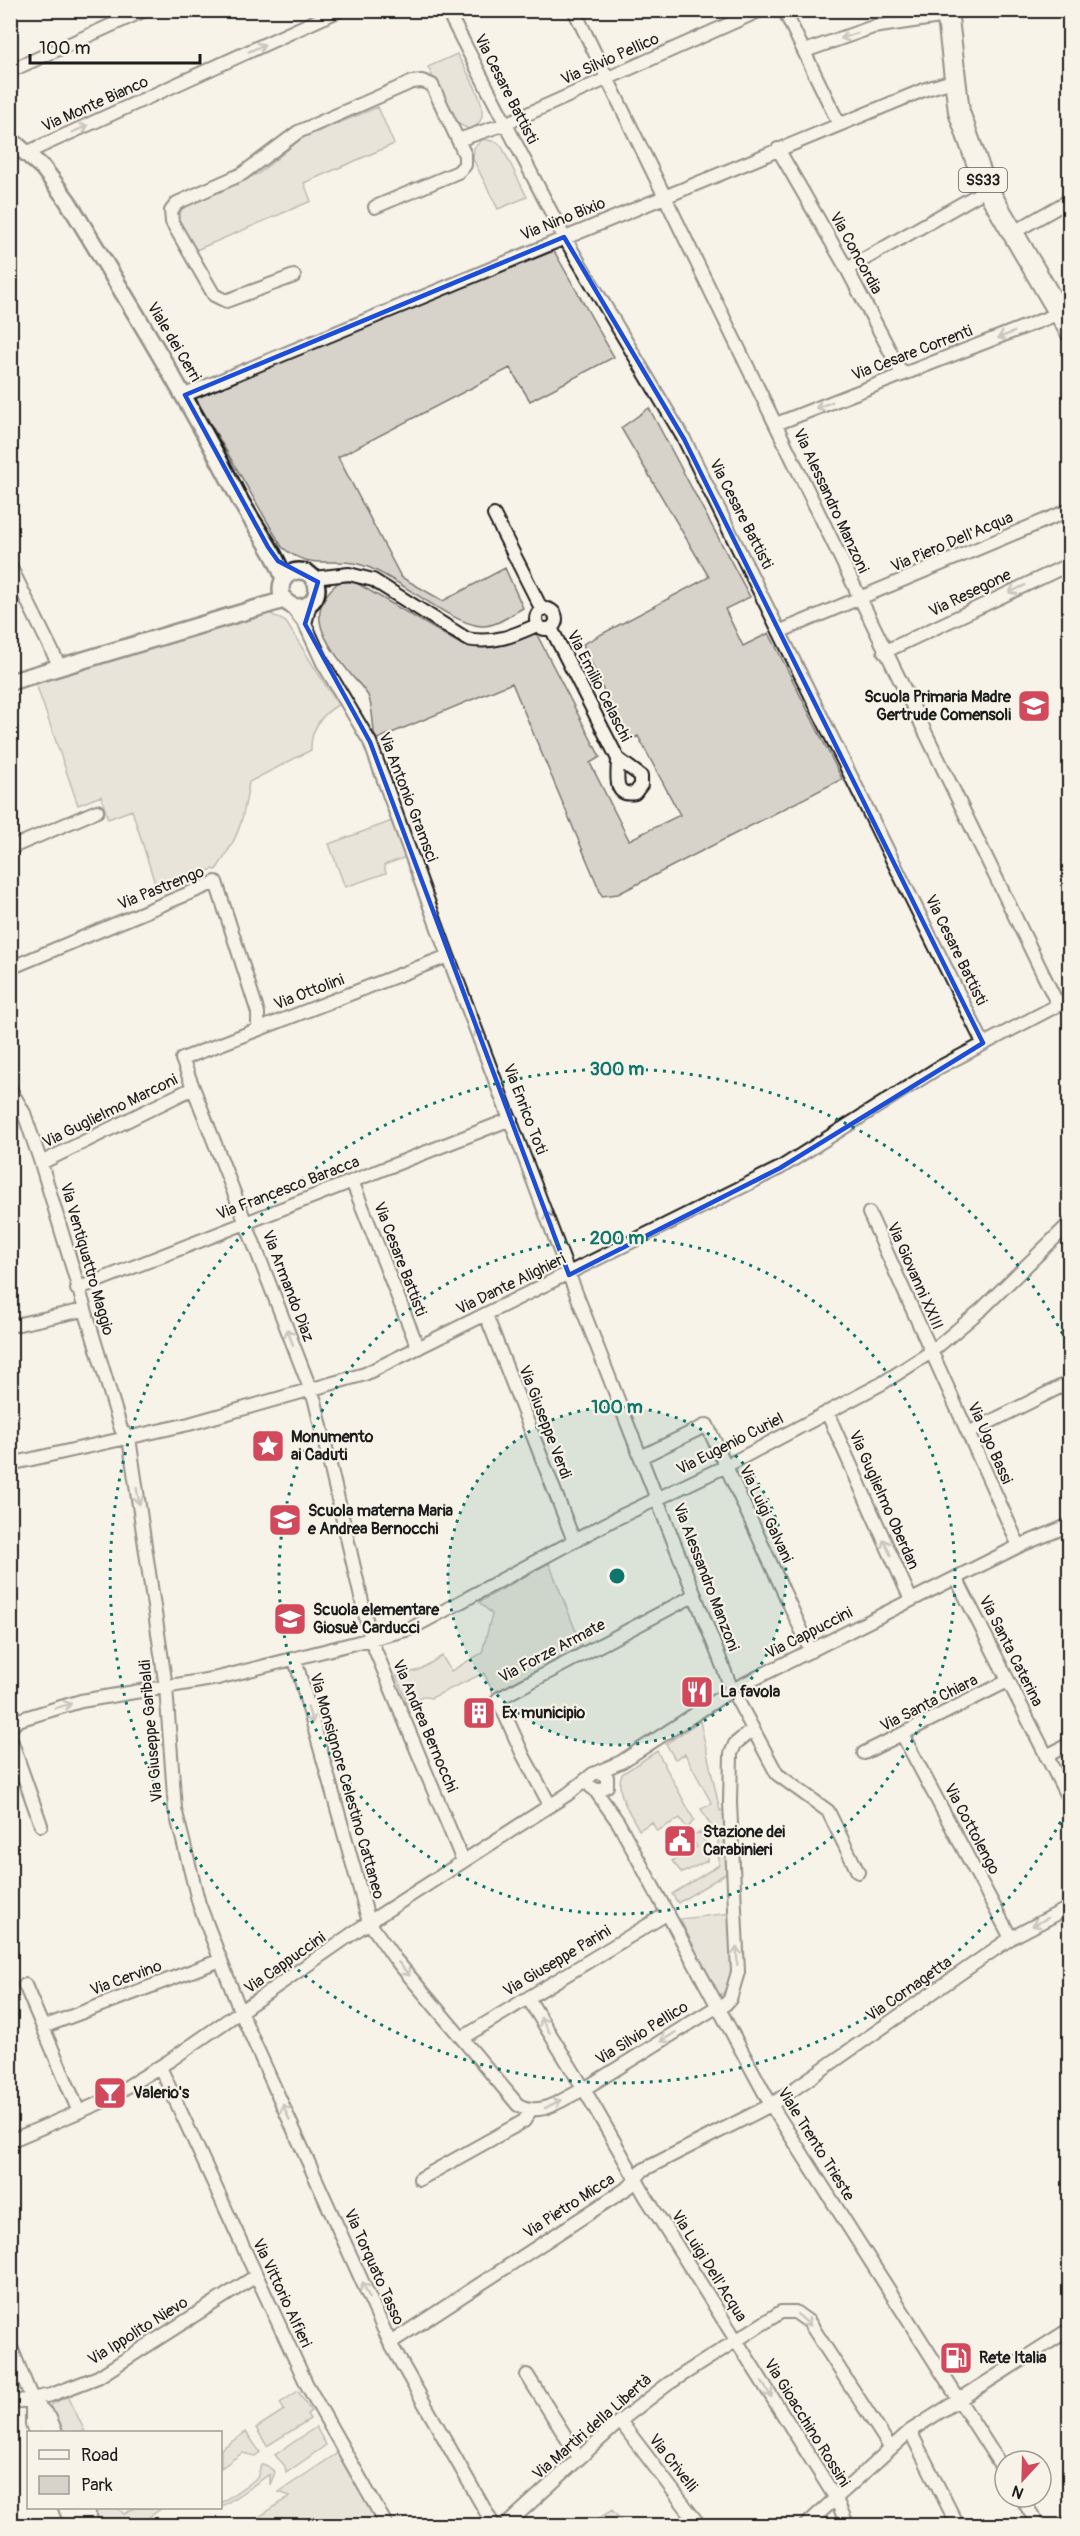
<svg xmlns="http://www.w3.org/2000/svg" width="1080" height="2536" font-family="Pangolin,sans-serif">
<rect width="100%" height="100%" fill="#f7f3e8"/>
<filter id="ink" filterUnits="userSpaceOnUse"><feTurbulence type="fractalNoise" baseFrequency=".0167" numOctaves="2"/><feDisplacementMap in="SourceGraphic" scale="12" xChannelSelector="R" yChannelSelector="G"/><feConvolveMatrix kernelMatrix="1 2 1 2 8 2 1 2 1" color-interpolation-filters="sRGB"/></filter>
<g filter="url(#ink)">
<path fill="#d7d3cb" stroke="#7a7874" stroke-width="1.5" d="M457,54c9,18 44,66 12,75l-15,-7 -26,-55z
M378,107l16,37 -90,39 7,18 -115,49 -19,-30 6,-13 76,-34 43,-35z
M483,139l14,3 5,5 25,50 -29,12 -25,-50 1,-11z
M554,251l60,106 -84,44 -20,-33 -172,89 63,120 42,24 62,-33 18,40c-13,7 -27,19 -42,18 -32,-3 -81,-48 -116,-60 -32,-11 -53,7 -83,-19l-87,-150z
M649,408l101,189 -25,12 18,37 26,-13 73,146 -224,115 -16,2 -90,-213 -137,57c-2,-14 -2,-29 -6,-42 -3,-8 -12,-16 -17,-22 -24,-31 -52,-63 -13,-94h16l107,63c32,5 46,1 73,-14l65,126 -10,6 39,77 51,-25 -42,-79 -12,6 -43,-98 126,-67 -88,-149z
M269,613l17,9 52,83c-17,9 -28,26 -27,45l-62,32c-6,41 -10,54 -33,88l-3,-1 -56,21 -25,-80 -24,9 -7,-23 -23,9 -42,-121z
M395,820l14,36 -25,9 2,8 -41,14 -16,-43z
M549,1563l33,84 -89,46 -9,-20 -53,25 -9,-2 -13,10 -13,-30 23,-6 23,-14 9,15 31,-18 10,-39 -13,-12z
M700,1721l20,90 5,-2 5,62 -52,32 -6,-9 47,-29 -1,-27 -17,-29 11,-5 -27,-50 -10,5 -9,-15z
M657,1751l37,69 -7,9 -7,-11 -23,13 -5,-9 -13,8c-8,-16 -25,-38 -17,-56z
M700,1832l8,17 -1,12 -25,12 -10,-12 25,-14 -6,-11z
M731,1913c0,25 6,59 -8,81h-6l-37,-75z
M298,2391l13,20 -4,3 3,5 -43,27 -11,-18 28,-18 -4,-7z
M68,2396l17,36h-24l-11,-27z
M316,2427l10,18 -40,28 -1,-7 -10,-11z
M246,2432l14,20 -5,4 -13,-3 -21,15v-19z
M339,2452l42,74h-135l44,-30 -11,-4z
M261,2465h5l9,7 -5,13v-11l-49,33v-4l36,-25z
M92,2508h26l6,6 11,-6h27l-23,16 7,2 -45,-1z
M612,2510l13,15h-36z"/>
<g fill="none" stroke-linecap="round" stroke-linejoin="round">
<g stroke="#1c1c1c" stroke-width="14">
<path id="pedestrian" d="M34,2404l12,28
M76,2508l7,18"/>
</g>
<g stroke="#1c1c1c" stroke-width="16">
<path id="minor" d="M447,10l117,227 120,202 299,604
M574,10l484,995
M784,10l55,114
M805,51l68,-24 74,-11
M10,71l135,-61
M458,140l47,-16 256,-114
M778,149l69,120 55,105
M26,153l314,-143
M1012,233l58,-33
M847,269l130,-74 8,-10
M294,276l-68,25 -12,-6 -42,-73 -1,-11 6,-8 65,-29 56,-42 114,-50 10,-1 10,4 33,70v10l-7,7 -83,35
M185,395l741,-306 30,-9
M776,424l284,-111
M494,515l48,95
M10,566l50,101
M314,578l35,-4 24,6 94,59c26,5 46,-3 70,-14
M291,606l14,18 18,39 47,79 78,214 121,319 163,415 45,84 51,37 30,61
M536 619a10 10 0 1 1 20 0a10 10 0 1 1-20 0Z
M305,624l5,-20
M551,628l67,131c0,16 -6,38 17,34l6,-8v-9l-23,-17
M781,631l289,-121
M884,652l186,-88
M10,848l87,-37
M448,956l-266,103 133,342 56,239 92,221
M10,968l206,-86 42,131v16
M10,1089l14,24 17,50 80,266 8,9 37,249 9,122 24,95 42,109 149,330 104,183
M41,1163l152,-75
M352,1181l66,167
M869,1213l150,333
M77,1289l434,-170
M486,1315l88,226
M10,1326l74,-16
M827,1412l84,188
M968,1433l102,-51
M641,1457l66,-32 104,226
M10,1464l179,-40 176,-50 415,-206 158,-100 120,-63 12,-9
M956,1578l114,224
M295,1659l74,263 26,37 123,146c23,13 44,-6 66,-16l62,108 189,300 13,29
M10,1728l8,-8 63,-19 137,-23 192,-49 205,-110 111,-53 155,-82 50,-32 52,-44 87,-85
M903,1736l108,202
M10,1737l31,88
M864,1753l144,-72
M1046,1756l24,-12
M591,1787l7,4 9,-5v-9l-7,-5
M595,1790l23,32 153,283 234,367
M550,1805l-27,-50 -25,-56 197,-104
M25,1985l54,127
M528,1998l56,91 134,-83
M720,2010l10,-11 8,-27 -8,-169 1,-49 4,-10 18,-15
M43,2027l178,-67
M462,2038l206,-125
M160,2067l147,318 80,141
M10,2141l92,-39 67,-41 200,-139 199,-128 25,-20 28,-12 111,-72 287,-144 51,-21
M420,2179l104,-58 6,-10
M390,2343l239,-156 14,-17 128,-65 240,-167 59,-31
M10,2345l22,54 18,19 6,14
M527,2375l52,83
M32,2399v26l3,7
M10,2403l41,-8 47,-18 158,-101
M620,2421l80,105
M910,2431l48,95
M1021,2497l18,29
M65,2508l7,18
M86,2508l8,18
M505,2526l115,-105 48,-37 113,-72h14l14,10 81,125
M805,2526l105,-95 160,-102
M1063,2526l7,-4"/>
</g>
<g stroke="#1c1c1c" stroke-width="20">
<path id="tertiary" d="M10,139l33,29 24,32c60,99 120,197 173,300 14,26 35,51 44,79
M281 589a18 18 0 1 1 36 0a18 18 0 1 1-36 0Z
M10,682l274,-82"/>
</g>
<g stroke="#1c1c1c" stroke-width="24">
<path id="primary" d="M947,10l12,102 26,73 85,146"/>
</g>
<use href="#pedestrian" stroke="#f7f3e8" stroke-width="9"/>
<use href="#minor" stroke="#f7f3e8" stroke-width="12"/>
<use href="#tertiary" stroke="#f7f3e8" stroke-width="15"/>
<use href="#primary" stroke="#f7f3e8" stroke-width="20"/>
</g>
<defs><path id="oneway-shaft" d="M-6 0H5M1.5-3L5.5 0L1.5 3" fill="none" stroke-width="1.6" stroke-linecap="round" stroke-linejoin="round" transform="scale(1.5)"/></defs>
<g stroke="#94928c">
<use href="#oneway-shaft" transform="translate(849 36) rotate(161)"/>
<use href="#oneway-shaft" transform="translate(257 48) rotate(-24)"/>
<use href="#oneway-shaft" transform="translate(80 129) rotate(-24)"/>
<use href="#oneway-shaft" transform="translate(1006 335) rotate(159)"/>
<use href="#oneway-shaft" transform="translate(824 405) rotate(159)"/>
<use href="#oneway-shaft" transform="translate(1017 589) rotate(154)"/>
<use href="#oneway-shaft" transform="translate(479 1037) rotate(-111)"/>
<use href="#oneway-shaft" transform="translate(549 1220) rotate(-110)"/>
<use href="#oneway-shaft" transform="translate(290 1337) rotate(-111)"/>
<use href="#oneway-shaft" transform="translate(138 1496) rotate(80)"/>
<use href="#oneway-shaft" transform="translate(887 1547) rotate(-114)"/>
<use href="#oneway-shaft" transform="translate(63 1706) rotate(-17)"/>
<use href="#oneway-shaft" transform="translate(310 1715) rotate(74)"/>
<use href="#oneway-shaft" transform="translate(1040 1922) rotate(152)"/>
<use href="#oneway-shaft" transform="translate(737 1956) rotate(-92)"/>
<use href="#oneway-shaft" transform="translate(404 1969) rotate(50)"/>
<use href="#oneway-shaft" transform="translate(545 2025) rotate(-121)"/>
<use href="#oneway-shaft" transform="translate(668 2037) rotate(148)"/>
<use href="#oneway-shaft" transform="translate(553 2104) rotate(-27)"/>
<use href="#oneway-shaft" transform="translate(286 2112) rotate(-114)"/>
<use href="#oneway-shaft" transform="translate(366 2290) rotate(-114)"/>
<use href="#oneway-shaft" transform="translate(804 2320) rotate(41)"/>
<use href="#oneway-shaft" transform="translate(767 2390) rotate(58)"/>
</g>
</g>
<path d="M0 0H1080V2536H0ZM564,237l120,202 299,604 -203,125 -211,107 -199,-533 -65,-118 13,-42 -40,-21 -10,-14 -83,-152z" fill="#f7f3e8" fill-opacity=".55" fill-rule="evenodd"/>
<path fill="none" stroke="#1d4ed8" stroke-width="4.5" stroke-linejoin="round" d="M564,237l120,202 299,604 -203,125 -211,107 -199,-533 -65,-118 13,-42 -40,-21 -10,-14 -83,-152z"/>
<circle cx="617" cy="1576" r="169" fill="#0f766e" fill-opacity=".12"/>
<g fill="none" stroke="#0f766e" stroke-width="3" stroke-dasharray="3 6">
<circle cx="617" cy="1576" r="169"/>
<circle cx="617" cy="1576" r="338"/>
<path d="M1069 1806A507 507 0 1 1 1069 1346"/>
</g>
<defs>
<g id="school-square" transform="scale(1.725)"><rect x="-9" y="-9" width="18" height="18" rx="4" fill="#d1495b" stroke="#f7f3e8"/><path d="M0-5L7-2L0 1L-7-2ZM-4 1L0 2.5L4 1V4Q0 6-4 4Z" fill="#fff"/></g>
<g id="sight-square" transform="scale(1.725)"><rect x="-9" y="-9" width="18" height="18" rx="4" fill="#d1495b" stroke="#f7f3e8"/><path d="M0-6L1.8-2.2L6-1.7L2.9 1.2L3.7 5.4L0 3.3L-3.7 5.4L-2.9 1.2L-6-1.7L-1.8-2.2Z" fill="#fff"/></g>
<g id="restaurant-square" transform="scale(1.725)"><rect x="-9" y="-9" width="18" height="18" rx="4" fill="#d1495b" stroke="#f7f3e8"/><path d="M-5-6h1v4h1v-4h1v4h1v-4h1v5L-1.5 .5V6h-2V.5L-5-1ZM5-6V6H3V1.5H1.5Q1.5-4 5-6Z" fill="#fff"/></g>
<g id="building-square" transform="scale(1.725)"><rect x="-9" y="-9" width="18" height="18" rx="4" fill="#d1495b" stroke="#f7f3e8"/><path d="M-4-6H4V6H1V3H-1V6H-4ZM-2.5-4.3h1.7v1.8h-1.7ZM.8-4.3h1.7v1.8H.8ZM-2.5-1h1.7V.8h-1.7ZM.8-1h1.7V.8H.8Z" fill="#fff"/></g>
<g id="civic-square" transform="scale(1.725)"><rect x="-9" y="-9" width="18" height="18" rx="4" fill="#d1495b" stroke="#f7f3e8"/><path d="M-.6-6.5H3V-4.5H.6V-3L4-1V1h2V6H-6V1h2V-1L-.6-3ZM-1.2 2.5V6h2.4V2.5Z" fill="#fff"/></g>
<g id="bar-square" transform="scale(1.725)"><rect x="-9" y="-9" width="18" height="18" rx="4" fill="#d1495b" stroke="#f7f3e8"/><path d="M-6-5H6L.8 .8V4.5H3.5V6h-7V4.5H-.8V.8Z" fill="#fff"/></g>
<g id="fuel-square" transform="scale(1.725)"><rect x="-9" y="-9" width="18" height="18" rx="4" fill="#d1495b" stroke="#f7f3e8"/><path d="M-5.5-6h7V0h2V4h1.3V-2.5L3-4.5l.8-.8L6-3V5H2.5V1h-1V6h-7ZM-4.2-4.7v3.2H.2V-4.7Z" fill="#fff"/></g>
</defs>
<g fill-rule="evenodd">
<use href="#school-square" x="1034" y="706"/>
<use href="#sight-square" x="268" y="1446"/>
<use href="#school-square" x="285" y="1520"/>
<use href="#school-square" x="290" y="1619"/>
<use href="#restaurant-square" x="697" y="1692"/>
<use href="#building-square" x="479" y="1713"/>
<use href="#civic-square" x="680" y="1841"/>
<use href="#bar-square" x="110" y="2093"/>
<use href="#fuel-square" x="956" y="2358"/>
</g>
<g text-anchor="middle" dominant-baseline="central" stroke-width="4.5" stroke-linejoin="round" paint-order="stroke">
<rect fill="#f7f3e8" stroke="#5e5c59" stroke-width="1.5" x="959" y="168" width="48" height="24" rx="4.5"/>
<g font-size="15" font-weight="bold" fill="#1c1c1c">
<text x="983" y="180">SS33</text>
</g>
<g font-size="16" fill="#1c1c1c" stroke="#f7f3e8">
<text transform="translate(610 59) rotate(-24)">Via Silvio Pellico</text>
<text transform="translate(506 89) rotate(63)">Via Cesare Battisti</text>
<text transform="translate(95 104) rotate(-24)">Via Monte Bianco</text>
<text transform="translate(563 219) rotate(-22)">Via Nino Bixio</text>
<text transform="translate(856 253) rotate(61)">Via Concordia</text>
<text transform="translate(174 342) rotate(59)">Viale dei Cerri</text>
<text transform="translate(912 353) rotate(-21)">Via Cesare Correnti</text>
<text transform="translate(831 501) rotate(65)">Via Alessandro Manzoni</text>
<text transform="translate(741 514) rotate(63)">Via Cesare Battisti</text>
<text transform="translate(952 542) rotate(-23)">Via Piero Dell'Acqua</text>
<text transform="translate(970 593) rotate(-26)">Via Resegone</text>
<text transform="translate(599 686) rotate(63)">Via Emilio Celaschi</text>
<text transform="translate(408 797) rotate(69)">Via Antonio Gramsci</text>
<text transform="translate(161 888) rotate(-22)">Via Pastrengo</text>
<text transform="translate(956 950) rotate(64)">Via Cesare Battisti</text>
<text transform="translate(309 992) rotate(-21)">Via Ottolini</text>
<text transform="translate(525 1109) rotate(69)">Via Enrico Toti</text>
<text transform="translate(110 1111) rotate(-26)">Via Guglielmo Marconi</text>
<text transform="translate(288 1188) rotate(-21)">Via Francesco Baracca</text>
<text transform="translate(87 1259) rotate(74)">Via Ventiquattro Maggio</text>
<text transform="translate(400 1259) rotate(69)">Via Cesare Battisti</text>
<text transform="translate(915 1276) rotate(66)">Via Giovanni XXIII</text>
<text transform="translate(511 1284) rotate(-26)">Via Dante Alighieri</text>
<text transform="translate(288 1286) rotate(69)">Via Armando Diaz</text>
<text transform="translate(545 1422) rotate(69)">Via Giuseppe Verdi</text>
<text transform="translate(990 1443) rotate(66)">Via Ugo Bassi</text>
<text transform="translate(730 1444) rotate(-27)">Via Eugenio Curiel</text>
<text transform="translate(884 1500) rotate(66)">Via Guglielmo Oberdan</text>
<text transform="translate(766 1514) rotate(65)">Via Luigi Galvani</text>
<text transform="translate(706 1577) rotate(69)">Via Alessandro Manzoni</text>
<text transform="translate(809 1633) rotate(-27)">Via Cappuccini</text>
<text transform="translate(552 1651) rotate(-28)">Via Forze Armate</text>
<text transform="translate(1011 1651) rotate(63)">Via Santa Caterina</text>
<text transform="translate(929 1703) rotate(-27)">Via Santa Chiara</text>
<text transform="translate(425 1726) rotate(67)">Via Andrea Bernocchi</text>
<text transform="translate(151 1731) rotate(-95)">Via Giuseppe Garibaldi</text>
<text transform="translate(347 1786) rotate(74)">Via Monsignore Celestino Cattaneo</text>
<text transform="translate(972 1829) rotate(62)">Via Cottolengo</text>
<text transform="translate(557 1961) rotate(-31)">Via Giuseppe Parini</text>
<text transform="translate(285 1963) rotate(-35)">Via Cappuccini</text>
<text transform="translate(126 1978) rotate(-20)">Via Cervino</text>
<text transform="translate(909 1989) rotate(-35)">Via Cornagetta</text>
<text transform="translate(642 2033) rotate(-32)">Via Silvio Pellico</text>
<text transform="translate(816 2144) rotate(58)">Viale Trento Trieste</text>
<text transform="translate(569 2206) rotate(-33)">Via Pietro Micca</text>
<text transform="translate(709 2266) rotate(58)">Via Luigi Dell'Acqua</text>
<text transform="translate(374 2267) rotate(66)">Via Torquato Tasso</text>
<text transform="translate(282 2293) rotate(65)">Via Vittorio Alfieri</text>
<text transform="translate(138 2331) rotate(-32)">Via Ippolito Nievo</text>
<text transform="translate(807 2423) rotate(58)">Via Gioacchino Rossini</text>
<text transform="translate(592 2427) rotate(-41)">Via Martiri della Libertà</text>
<text transform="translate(673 2463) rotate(52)">Via Crivelli</text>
</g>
<g font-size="16" font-weight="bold" fill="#1c1c1c" stroke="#f7f3e8" text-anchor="start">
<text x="1011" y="697" text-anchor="end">Scuola Primaria Madre<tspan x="1011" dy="18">Gertrude Comensoli</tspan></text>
<text x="291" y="1437">Monumento<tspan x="291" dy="18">ai Caduti</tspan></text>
<text x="308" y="1511">Scuola materna Maria<tspan x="308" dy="18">e Andrea Bernocchi</tspan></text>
<text x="313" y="1610">Scuola elementare<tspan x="313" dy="18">Giosuè Carducci</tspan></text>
<text x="720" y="1692">La favola</text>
<text x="502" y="1713">Ex municipio</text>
<text x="703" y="1832">Stazione dei<tspan x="703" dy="18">Carabinieri</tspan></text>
<text x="133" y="2093">Valerio's</text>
<text x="979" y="2358">Rete Italia</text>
</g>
</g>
<circle cx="617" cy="1576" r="9" fill="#0f766e" stroke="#f7f3e8" stroke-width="3"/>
<g font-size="18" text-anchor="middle" font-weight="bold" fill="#0f766e" stroke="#f7f3e8" stroke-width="4.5" stroke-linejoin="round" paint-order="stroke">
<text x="617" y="1075">300 m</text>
<text x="617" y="1244">200 m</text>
<text x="617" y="1413">100 m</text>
</g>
<rect width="1080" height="2536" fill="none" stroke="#f7f3e8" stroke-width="36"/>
<rect x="18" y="18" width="1044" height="2500" fill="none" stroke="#1c1c1c" stroke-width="2" filter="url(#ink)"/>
<rect x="27" y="2431" width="195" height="78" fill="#f7f3e8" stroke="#9f9d96" stroke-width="1.5"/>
<rect x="39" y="2450" width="30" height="9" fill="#f7f3e8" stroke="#9f9d96" stroke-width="1.5"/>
<text x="81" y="2461" font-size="18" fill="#1c1c1c">Road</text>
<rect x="39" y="2476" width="30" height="18" fill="#d7d3cb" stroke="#9f9d96" stroke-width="1.5"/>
<text x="81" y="2491" font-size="18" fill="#1c1c1c">Park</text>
<g transform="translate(1023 2479) rotate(202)"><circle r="28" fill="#f7f3e8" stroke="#9f9d96" stroke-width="1.5"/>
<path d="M0-4.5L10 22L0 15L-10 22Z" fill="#d1495b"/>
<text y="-9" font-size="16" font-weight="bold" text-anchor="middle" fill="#1c1c1c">N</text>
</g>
<path d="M30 54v9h170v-9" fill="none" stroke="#1c1c1c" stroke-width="3"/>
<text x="39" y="54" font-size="18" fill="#1c1c1c" stroke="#f7f3e8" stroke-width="4.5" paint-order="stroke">100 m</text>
</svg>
